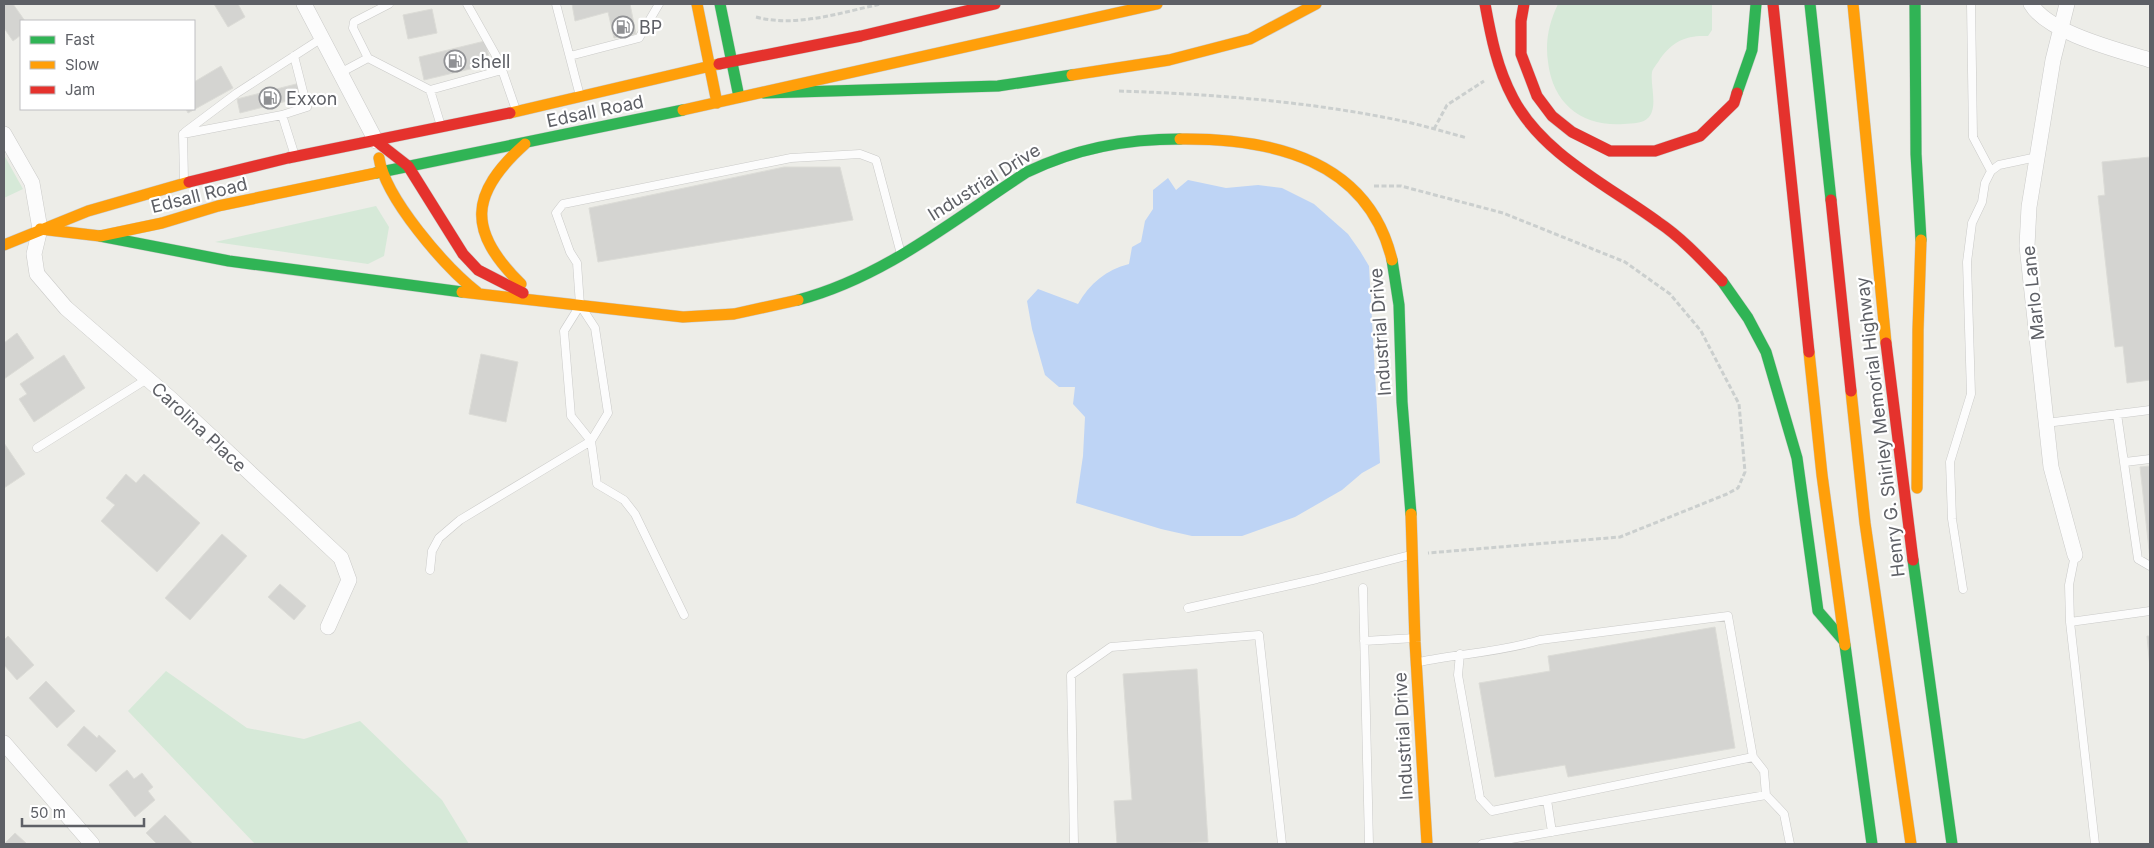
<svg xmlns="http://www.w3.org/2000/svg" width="2154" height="848" font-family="Inter,sans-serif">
<rect width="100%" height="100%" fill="#edede8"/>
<path fill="#d6e9d8" d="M1558,4h154v26l-4,6c-22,-1 -35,5 -48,23 -2,4 -7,9 -8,13 -2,13 6,34 -3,45 -6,7 -16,6 -25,7 -41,3 -71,-19 -76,-62 -3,-21 1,-39 10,-58z
M4,155l19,34 -19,9z
M376,206l13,21 -5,29 -16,8 -153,-22z
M166,671l81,57 57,11 56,-18 82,79 27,44h-214l-127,-133z"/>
<path fill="#bed4f5" d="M1168,178l8,12 12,-10 38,8 32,-3 24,3 32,16 34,30 12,17 9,15 11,197 -18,10 -20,17 -47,27 -53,19h-50l-31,-7 -85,-26 7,-47 2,-39 -12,-13 2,-17h-16l-14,-12 -13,-46 -5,-28 11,-12 40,15c12,-21 28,-34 51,-40l3,-17 9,-5 4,-21 8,-12v-19z"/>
<path fill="#d4d4d1" stroke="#dcdcd7" d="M4,4h9l12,17h-4v14l-8,6 -9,-13z
M214,4h24l7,13 -17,10z
M572,4h58l6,30 -22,4 -6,-26 -33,9z
M432,9l5,24 -29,6 -5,-24z
M485,41l6,23 -67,16 -5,-23z
M221,66l12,22 -45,25 -2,-4h8v-27z
M300,83l3,14 -63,16 -3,-14z
M2150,157v223l-23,3 -4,-37 -8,1 -17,-151 7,-1 -3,-33z
M784,167h56l13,53 -255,42 -9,-54z
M17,333l17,25 -30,21v-36z
M481,354l37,8 -12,60 -37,-8z
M64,355l21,33 -51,34 -15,-23 8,-5 -7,-10z
M4,443l21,31 -21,14z
M2150,466v93l-10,-92z
M126,474l10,9 8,-9 56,49 -43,49 -56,-51 14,-16 -9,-7z
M222,534l25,22 -57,64 -25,-22z
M280,584l26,22 -12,14 -26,-23z
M1715,627l20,121 -167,29 -3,-12 -70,12 -16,-94 71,-12 -2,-15z
M8,636l26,29 -17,15 -13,-15v-25z
M2147,636h3v32z
M1197,669l11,173 -91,2 -3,-43 18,-1 -9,-126z
M46,681l29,30 -18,17 -28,-30z
M84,726l13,12 2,-3 17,16 -20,21 -29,-27z
M127,770l7,9 8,-6 11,14 -5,4 7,9 -20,17 -26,-32z
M165,815l28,29h-36l-11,-11z
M15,833l12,11h-23z"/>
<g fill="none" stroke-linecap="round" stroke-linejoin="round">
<g stroke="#cacac8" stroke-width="9">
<path id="lane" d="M389,4l-35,18 -1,6 15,30 62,32 72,-20
M467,4l32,57 17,49
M556,4l24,92
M1971,4l2,133 18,34
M570,56l69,-18 20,-34
M340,73l28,-15
M430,90l11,36
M282,115l13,41
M185,132l52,-39 85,-55
M184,180l-1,-46 99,-19 25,-8 -13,-51
M579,307l-15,24 7,85 20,25 6,43 27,16 11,14 49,101
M2117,414l21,145 12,7
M2046,423l104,-13
M37,448l110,-69
M2125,462l25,-3
M430,570l2,-19 7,-13 21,-18 131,-79 17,-28 -13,-85 -15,-23 -3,-42 -7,-11 -14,-39 7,-9 228,-46 69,-4 16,6 25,94
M1363,588l6,256
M1963,589l-11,-70 -2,-57 21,-68 -4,-132 5,-39 10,-21 3,-19 6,-12 8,-6 38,-8
M1188,608l129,-29 93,-24
M2070,622l-1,-37 6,-30
M1364,641l51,-3
M1419,662c39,-8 82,-10 121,-22l188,-24 25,141 -261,54 -12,-13 -22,-123 2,-21
M1753,757l11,14 2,24
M1547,800l5,32
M1074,844l-3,-169 40,-28 148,-12 23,209
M1482,844l284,-49 18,19 6,30
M2095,844l-25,-222 80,-11"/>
</g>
<g stroke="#cacac8" stroke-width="16">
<path id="street" d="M304,4l72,137
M2031,4c17,29 87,46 119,56
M2067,4l-14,56 -24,147 -2,39 24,221 24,88
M4,134l28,49 8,46 -6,25 3,20 29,34 106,92 169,158 8,22 -21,47
M4,743l88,101"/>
</g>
<g stroke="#cacac9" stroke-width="12">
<path id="fast" d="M720,4l19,93
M1810,4l21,196
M1915,4l1,150 5,86
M764,93l234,-7 74,-11
M1737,93l15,-43 4,-46
M376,173l307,-63
M100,236l129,25 233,31
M1392,260l7,45 3,97 9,112
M1722,281l26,37 18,34 31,106 21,153 26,30
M798,300c87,-23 155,-80 229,-128 50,-24 99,-33 153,-33
M1913,560l39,284
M1845,645l27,199"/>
</g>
<g stroke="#cacac9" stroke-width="12">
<path id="slow" d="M697,4l20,99
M1853,4l33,339
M1072,75l97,-15 81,-21 66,-35
M683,110l474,-106
M510,113l209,-49
M1180,139c91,-1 188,20 212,121
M379,158c6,40 66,109 98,134
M40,229l60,7 62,-13 56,-17 158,-33
M4,245l84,-34 101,-29
M521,284c-54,-53 -52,-90 4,-140
M462,292l221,25 51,-3 64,-14
M1809,352l13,123 23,170
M1851,391l14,132 46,321
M1917,488l1,-158 3,-90
M1411,514l4,128 12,202"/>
</g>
<g stroke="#cacac9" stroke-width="12">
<path id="jam" d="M1485,4c6,33 12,64 28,94 29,56 96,88 145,124 24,16 44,38 64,59
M1524,4l-3,17v33l16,42 15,20 20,16 38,19h45l45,-15 34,-33 3,-10
M1773,4l36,348
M719,64l142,-28 134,-32
M376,141l32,25 55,88 15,16 45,23
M189,182l99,-24 222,-45
M1831,200l20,191
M1886,343l27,217"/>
</g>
<path stroke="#cbcfce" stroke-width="3" stroke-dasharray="5 2.5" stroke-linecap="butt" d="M756,17c41,11 86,-5 125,-13
M1119,91c91,3 184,10 274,28 25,5 49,12 74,19
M1434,129l13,-24 37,-24
M1374,186h27l102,27 122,49 45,32 31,37 38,73 6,68 -7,16 -11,6 -107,43 -192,16"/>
<use href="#lane" stroke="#fcfcfc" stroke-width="8"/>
<use href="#street" stroke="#fcfcfc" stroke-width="15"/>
<use href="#fast" stroke="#30b455" stroke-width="11"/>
<use href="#slow" stroke="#ff9f0a" stroke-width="11"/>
<use href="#jam" stroke="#e5322d" stroke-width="11"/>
</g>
<defs>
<g id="fuel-ring" transform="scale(1.125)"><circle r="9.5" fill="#fff" stroke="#909194" stroke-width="1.5"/><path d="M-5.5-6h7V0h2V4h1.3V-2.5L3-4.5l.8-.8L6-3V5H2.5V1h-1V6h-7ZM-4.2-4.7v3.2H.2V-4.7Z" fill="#909194"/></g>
</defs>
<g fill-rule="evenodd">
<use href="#fuel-ring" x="623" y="27"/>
<use href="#fuel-ring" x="455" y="61"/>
<use href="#fuel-ring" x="270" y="98"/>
</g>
<g text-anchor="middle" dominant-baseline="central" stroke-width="4.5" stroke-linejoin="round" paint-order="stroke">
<g font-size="18" fill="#5e6066" stroke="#fff" text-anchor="start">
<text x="639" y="27">BP</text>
<text x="471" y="61">shell</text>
<text x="286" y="98">Exxon</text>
</g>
<g font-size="18" fill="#5e6066" stroke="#fff">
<text transform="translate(595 111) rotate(-12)">Edsall Road</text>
<text transform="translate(984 182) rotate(-32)">Industrial Drive</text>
<text transform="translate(199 195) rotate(-14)">Edsall Road</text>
<text transform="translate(2033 293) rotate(-96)">Marlo Lane</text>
<text transform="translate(1380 332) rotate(-94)">Industrial Drive</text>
<text transform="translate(199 427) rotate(43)">Carolina Place</text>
<text transform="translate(1880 427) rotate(-97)">Henry G. Shirley Memorial Highway</text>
<text transform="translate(1403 736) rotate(-93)">Industrial Drive</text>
</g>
</g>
<rect width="2154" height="848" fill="none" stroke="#5e6066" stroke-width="10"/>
<rect x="20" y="20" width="175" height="90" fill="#ffffff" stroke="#bfbfc2"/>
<rect x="30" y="36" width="25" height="8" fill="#30b455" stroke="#bfbfc2"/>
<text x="65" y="45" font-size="15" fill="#5e6066">Fast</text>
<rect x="30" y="61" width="25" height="8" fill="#ff9f0a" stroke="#bfbfc2"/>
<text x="65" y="70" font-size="15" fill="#5e6066">Slow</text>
<rect x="30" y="86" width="25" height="8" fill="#e5322d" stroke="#bfbfc2"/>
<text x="65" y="95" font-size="15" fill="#5e6066">Jam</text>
<path d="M22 818v8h122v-8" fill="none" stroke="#5e6066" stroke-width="2.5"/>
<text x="30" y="818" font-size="15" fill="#5e6066" stroke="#ffffff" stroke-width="4" paint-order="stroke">50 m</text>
</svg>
